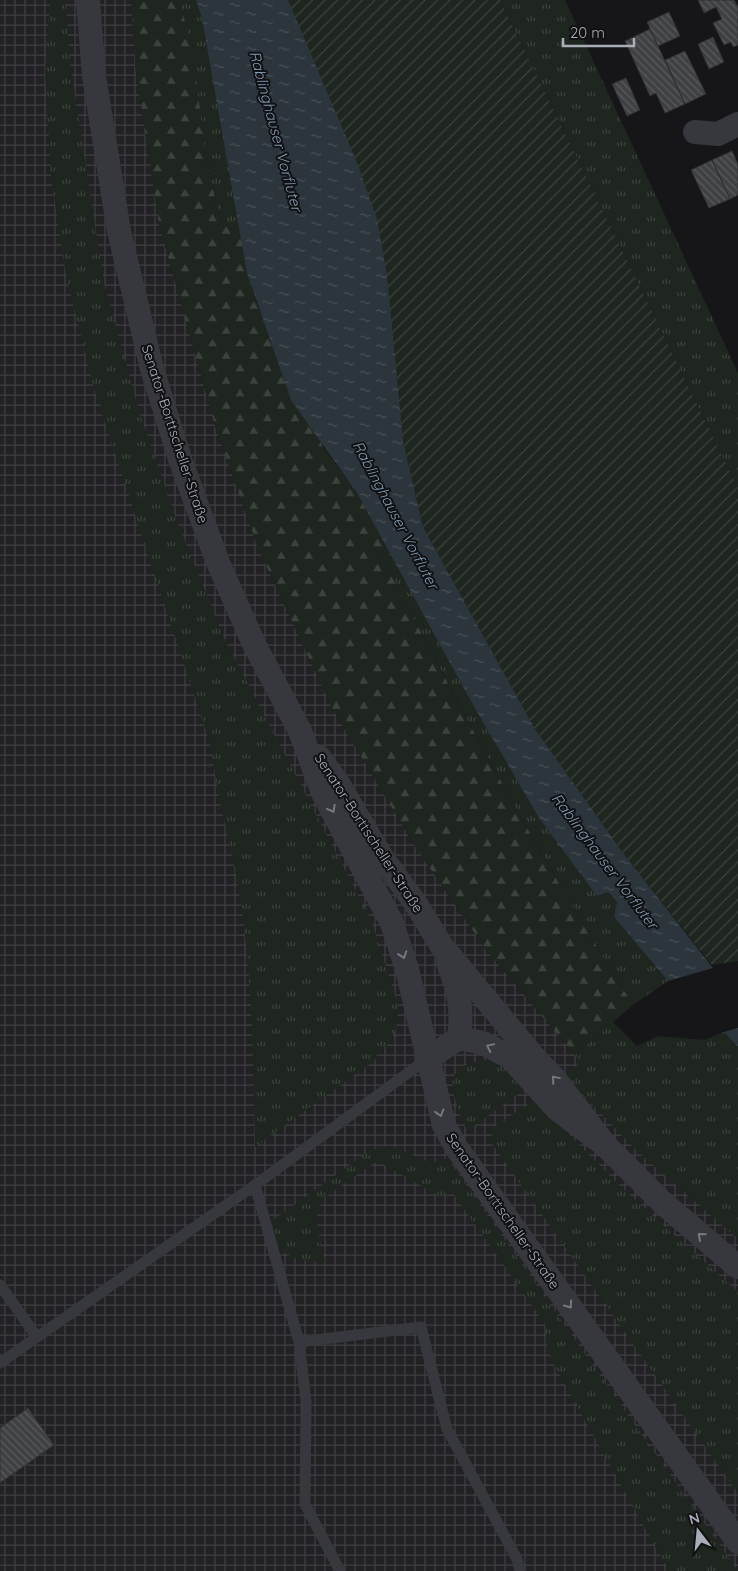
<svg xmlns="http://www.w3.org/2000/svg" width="738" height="1571" font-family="Quicksand,sans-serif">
<defs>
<pattern id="industrial-grid" width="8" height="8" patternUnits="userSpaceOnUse" patternTransform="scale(1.25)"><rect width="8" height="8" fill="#222225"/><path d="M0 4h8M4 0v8" fill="none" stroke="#3f3f43"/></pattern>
<pattern id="grass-tufts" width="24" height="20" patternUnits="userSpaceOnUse" patternTransform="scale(1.25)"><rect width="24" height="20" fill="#1e261f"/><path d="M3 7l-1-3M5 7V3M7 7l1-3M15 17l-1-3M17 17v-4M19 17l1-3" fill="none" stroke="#3c433d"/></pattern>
<pattern id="forest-firs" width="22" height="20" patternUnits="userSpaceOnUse" patternTransform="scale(1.25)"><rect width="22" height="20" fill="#1e261f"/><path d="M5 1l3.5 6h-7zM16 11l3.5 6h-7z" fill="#3c433d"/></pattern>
<pattern id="garden-furrows" width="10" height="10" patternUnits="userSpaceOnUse" patternTransform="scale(1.25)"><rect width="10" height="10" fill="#1e261f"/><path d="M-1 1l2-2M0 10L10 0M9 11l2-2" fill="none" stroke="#3c433d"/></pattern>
<pattern id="water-ripples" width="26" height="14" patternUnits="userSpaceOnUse" patternTransform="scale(1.25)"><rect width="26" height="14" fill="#2c353c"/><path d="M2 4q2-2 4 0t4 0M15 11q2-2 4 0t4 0" fill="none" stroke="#485056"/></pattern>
<pattern id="building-back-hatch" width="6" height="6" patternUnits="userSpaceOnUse" patternTransform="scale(1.25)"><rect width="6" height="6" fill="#404145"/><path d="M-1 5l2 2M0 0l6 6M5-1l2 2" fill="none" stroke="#595a5e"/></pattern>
</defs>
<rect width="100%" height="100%" fill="#161618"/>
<path fill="url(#industrial-grid)" d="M0,0h131l5,72 23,152 56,202 43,122 75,162 85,141 69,100 88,104 83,82 80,70v364h-738z"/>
<path fill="url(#grass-tufts)" d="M50,0h16l4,63 34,220 35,128 39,113 47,116 146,280 27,84v17l-4,12 -4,9 -13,12 -2,6 -120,87c-2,-88 -2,-178 -18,-266 -8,-45 -21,-89 -26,-134l-117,-358 -28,-114 -15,-97 -6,-106z
M179,0h17l6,19 40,218 -22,-17 -14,-63z
M500,0h65l173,373v115z
M392,554l81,151 66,113 58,77 11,-4 9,11 -3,15 54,64 -35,24c-92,-145 -172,-295 -250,-446z
M613,1022l24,24 21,-10 46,4 20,-8 14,15v192l-100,-87 -74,-77 17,-13 -6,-7z
M489,1060l15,7 20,23 -57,41c-14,-36 -32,-67 22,-71z
M535,1100l87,88 116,104v201l-247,-351 1,-14z
M384,1146l10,1 37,16 16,-5 291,413h-69l-121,-217 -3,-30 -93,-132 -13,7 -3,-5 -59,-33 -55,38 -6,21 9,42c-31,-2 -51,-4 -53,-41l97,-70z"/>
<path fill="url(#forest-firs)" d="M131,0h48l13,47 14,110 14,63 22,17 6,36 10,34 65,140 34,46 35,61 -9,5c78,152 158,301 250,446l-58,50 -88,-104 -69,-100 -85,-141 -75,-162 -43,-122 -56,-202 -23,-152z"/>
<path fill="url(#garden-furrows)" d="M288,0h212l238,488v473l-26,4 -89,-112 -88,-124 -112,-202 -20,-86z"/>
<path fill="url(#water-ripples)" d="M196,0h92l70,165 19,54 10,56 16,166 20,86 112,202 88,124 90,115 -45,13 -54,-64 3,-15 -9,-10 -11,4 -58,-78 -66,-113 -116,-212 -66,-93 -44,-127 -45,-254z
M738,1028v19l-14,-15z"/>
<path fill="url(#building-back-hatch)" stroke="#303034" d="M698,0h36l4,7v38l-5,2 -2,-5 -7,3 -11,-22 9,-4 -6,-12 -12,6z
M669,12l11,24 -22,10 -11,-24z
M650,29l35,75 -20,9 -9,-20 -6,3 -25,-55z
M713,37l11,25 -15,7 -11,-25z
M685,51l21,43 -21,10 -20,-44z
M626,78l14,32 -13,6 -15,-32z
M732,151l6,13v31l-8,4 -18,-39z
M712,160l18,39 -21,9 -18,-38z
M28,1408l26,37 -54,38v-55z"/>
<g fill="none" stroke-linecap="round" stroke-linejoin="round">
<path stroke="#37383d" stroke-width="11" d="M255,1185l44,157 7,59 -1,103 35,67
M0,1285l37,52
M299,1342l122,-15 26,102 70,130 3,12
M0,1363l255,-178 172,-126"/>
<path stroke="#37383d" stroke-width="24" d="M88,0l6,76 25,155 33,138 28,90 37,101 36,82 47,89 23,62 69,130 15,46 37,156 12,22 282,395
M695,132l23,2 20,-10
M319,757l20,28 42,71 35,48 25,41 91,110 22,23 52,68
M459,1038l24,5 27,14 47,52 49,37 57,57 75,64
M427,1059l32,-21c4,-30 0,-47 -11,-75"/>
</g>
<defs><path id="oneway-chevron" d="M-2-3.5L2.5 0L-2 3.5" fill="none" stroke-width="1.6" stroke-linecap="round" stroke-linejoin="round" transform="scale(1.25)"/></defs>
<g stroke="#757881">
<use href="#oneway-chevron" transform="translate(332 809) rotate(62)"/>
<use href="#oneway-chevron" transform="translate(403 955) rotate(71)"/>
<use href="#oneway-chevron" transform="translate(490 1047) rotate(-154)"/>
<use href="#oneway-chevron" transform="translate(555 1079) rotate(-130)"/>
<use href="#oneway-chevron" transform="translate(440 1113) rotate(73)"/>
<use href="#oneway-chevron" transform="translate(701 1236) rotate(-139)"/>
<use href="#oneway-chevron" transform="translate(569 1305) rotate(55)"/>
</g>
<g text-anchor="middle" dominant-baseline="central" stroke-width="4" stroke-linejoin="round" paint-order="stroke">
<g font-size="14" fill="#a8adb8" stroke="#111113">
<text transform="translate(175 434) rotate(72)">Senator-Borttscheller-Straße</text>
<text transform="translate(369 833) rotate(57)">Senator-Borttscheller-Straße</text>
<text transform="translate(503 1211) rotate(55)">Senator-Borttscheller-Straße</text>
</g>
<g font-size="15" font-style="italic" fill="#7f9bb3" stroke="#111113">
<text transform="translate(276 131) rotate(75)">Rablinghauser Vorfluter</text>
<text transform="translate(396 515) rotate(62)">Rablinghauser Vorfluter</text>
<text transform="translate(605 861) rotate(53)">Rablinghauser Vorfluter</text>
</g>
</g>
<g transform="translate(698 1531) rotate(344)" stroke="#111113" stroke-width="4" paint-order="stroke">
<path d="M0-4L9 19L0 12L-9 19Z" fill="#a8adb8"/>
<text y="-8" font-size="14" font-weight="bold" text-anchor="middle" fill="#a8adb8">N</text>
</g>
<path d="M563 38v8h71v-8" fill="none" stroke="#a8adb8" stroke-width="2.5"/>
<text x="570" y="38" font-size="15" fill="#a8adb8" stroke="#111113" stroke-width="4" paint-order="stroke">20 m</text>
</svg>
